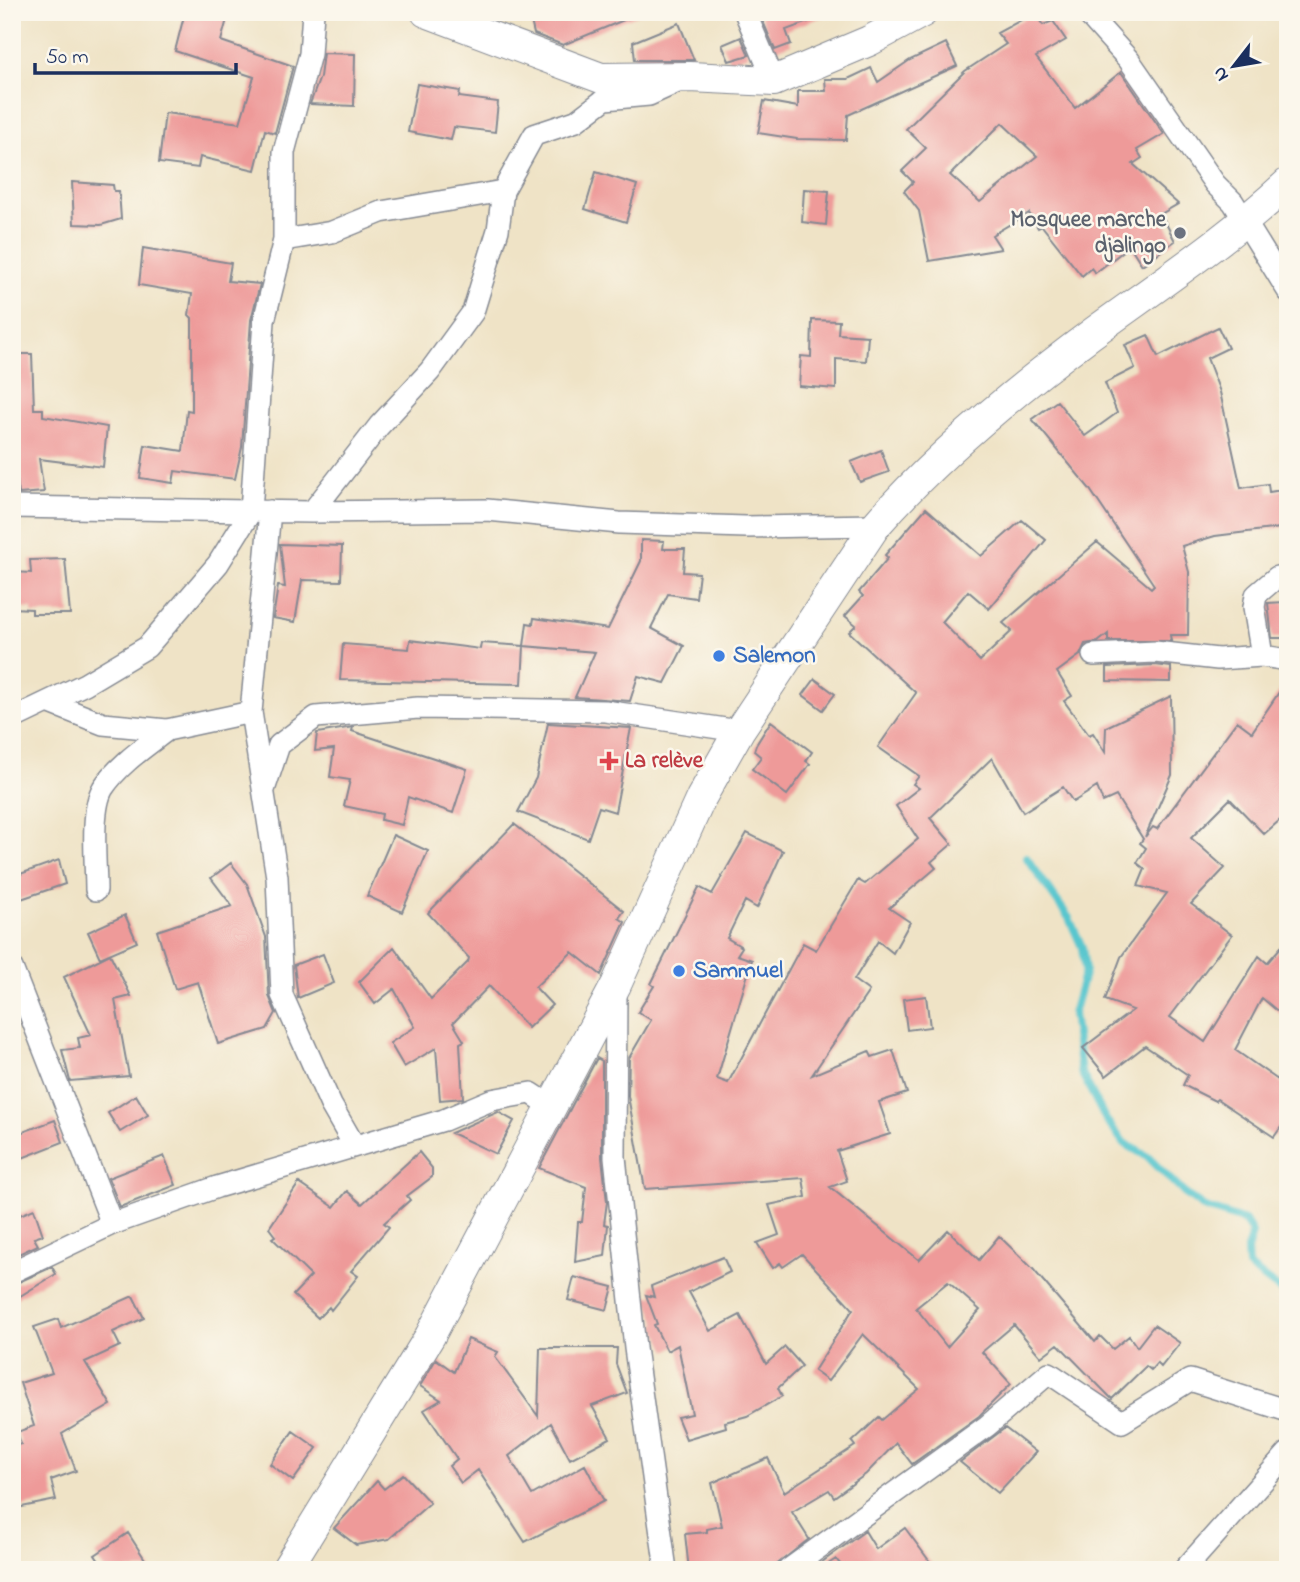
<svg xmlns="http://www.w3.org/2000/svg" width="1300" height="1582" font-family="'Indie Flower',sans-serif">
<rect width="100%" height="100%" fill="#fbf7ec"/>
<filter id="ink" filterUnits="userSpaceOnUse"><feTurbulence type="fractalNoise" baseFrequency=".0143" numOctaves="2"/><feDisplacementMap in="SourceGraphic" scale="14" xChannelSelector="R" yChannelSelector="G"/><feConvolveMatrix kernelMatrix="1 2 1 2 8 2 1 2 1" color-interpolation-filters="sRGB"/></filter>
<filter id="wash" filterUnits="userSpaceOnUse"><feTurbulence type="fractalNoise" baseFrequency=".00686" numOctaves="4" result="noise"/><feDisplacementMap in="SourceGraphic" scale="28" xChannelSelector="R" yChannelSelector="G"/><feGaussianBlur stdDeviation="1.57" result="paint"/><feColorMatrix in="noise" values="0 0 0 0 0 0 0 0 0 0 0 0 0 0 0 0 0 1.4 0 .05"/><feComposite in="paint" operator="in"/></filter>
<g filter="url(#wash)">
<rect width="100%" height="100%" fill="#efe3c6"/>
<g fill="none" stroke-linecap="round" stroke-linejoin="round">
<path stroke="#59c6ce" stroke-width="8" d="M1026,857l43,61 13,29 3,24 -12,43 8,58 25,48 18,23 24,14 36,36 19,14 42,14 7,12 -5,17 1,16 40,30"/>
</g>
<g id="blocks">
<path fill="#ee9a99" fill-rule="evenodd" d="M185,12h44l-8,29 72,25 -18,67 -10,-3 -10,40 -55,-13 -2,11 -39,-5 6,-50 75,10 14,-46 -79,-26z
M529,12h112v1l-78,32 -29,-11z
M759,12h67l1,3 -41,15 5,14 -16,6z
M1034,13l9,12 10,-4 13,19 -30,17 39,51 46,-36 43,62 -27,16 5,8 -9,6 45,40 -17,10 14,27 -33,24 -12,-19 -35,27 -4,-5 -9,8 -40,-50 -4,2 -9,-15 -37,22 9,14 -72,12 -10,-50 -15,-20 9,-9 -11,-11 24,-23 -20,-19 59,-58 41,-27 -9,-11zM1002,123l35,33 -57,46 -30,-27z
M679,23l15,37h-59l-2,-18z
M741,37l8,18 -20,6 -7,-16z
M946,43l11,23 -109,49 -2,25 -49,-1 -39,-6 6,-32 34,6v-16h28l-1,-12h23l23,-11 7,14 32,-22z
M323,53l32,1 -1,52 -44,-2 10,-27z
M417,84l43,7 -1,6 39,5 -3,30 -41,-5 -3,13 -43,-8z
M596,172l41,13 -11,37 -41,-13z
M72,182l41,3 1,6h5l2,28 -20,6 -27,-1z
M804,189l25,2 -3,34 -24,-3z
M143,248l88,15 -3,18 32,3 -9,36 -9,127 -7,32 -60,-8 -2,12 -33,-5 5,-33 38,6 4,-41 5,1v-93l-3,-3 3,-21 -53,-9z
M812,320l27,1 -1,13 30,2 -2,25 -30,-2v30l-37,-3 2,-30 10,1z
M1218,327l10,21 -21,10 13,34 21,96 27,-4 1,8 19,-3v38l-73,9 -33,10 7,26 -1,63h-18l1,6h-63v-7l-10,8 -13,2 -5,11 -23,17 15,24 -8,5 25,34 4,-2 12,19 1,-25 65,-31 1,79 -27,62 8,-10 4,2 80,-108 15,11 36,-53v134l-24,21 -34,-35 -39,39 34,30 -34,36 41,31 -62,82 35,25 54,-86 8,7 21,-24v81l-26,-22 -27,52 53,37v30l-14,20 -57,-38 -2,2 -32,-16 5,-10 -43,-29 -39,30 -23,-28 50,-38 -28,-10 16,-43 46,-64 -29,-7 7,-17 -8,-6 9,-15 -6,-5 3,-4 -27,-43 -13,6 -6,-15 -24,15 -10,-15 -40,25 -31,-54 -62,60 22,26 -21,18 5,6 -47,40 21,14 -17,31 -15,-12 -24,39 15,11 -57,84 57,-24 3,6 21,-7 14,43 -28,9 11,32 -53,17 10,30 -17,6 89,73 29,-30 31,30 20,-24 34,33 62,73 5,-6 13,13 16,-13 8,11 17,-22 26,18 -19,24 -4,-4 -6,7 -5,-4 -34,33 -54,-55 -17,13 -27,-32 -32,27 29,32 -32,32 -67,48 -16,-21 -30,31 -32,23 -5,-7 -37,22 17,27 -39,31h-81l-4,-36 22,-2v-3l15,-3 -10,-43 56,-25 16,34 71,-46 -3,-4 27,-25 3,3 37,-31 -56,-55 -35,47 -14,-10 39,-62 -51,-55 -19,13 -3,-4 -7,5 -16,-25 22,-8 -10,-30 37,-8 -3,-19 -158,11 -17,-93 1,-38 22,-38 -13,-8 16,-26 -3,-2 48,-97 13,7 35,-61 36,18 -26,57 -12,-7 -18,37 15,9 -5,8 15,5 -35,119 11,4 75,-140 13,7 42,-70 7,4 53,-45 -22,-33 23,-18 -6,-4 6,-8 -41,-29 38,-54 -67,-61 7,-7 -11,-9 18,-20 -4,-4 29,-34 -3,-3 41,-47 55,48 41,-36 24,20 -57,69 -21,-18 -26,31 38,39 32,-30 -9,-8 94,-81 54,46 3,-3 -65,-97 -57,-69 25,-18 28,35 32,-23 -12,-30 30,-15 -10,-23 23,-10 10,22zM948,1282l32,28 -33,37 -31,-39z
M12,354h20l2,55h9v7l64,11 -4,40 -64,-8 5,33 -25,2 -7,-49z
M881,450l8,22 -29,10 -9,-20z
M641,540l23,1 -1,8h22l-2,23 16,1 -3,25 -28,-4 -17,34 33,18 -19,37 -27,-7 -8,25 -55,-4 20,-45 -71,-6 3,-23 6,1 1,-6 74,11 33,-68z
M280,544l62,2 -1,35 -39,-1 -7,42 -22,-4 5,-32 7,1z
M65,559l5,55h-38v-5l-20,-1v-36l19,1 -1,-13z
M1285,602l2,36h-15l-4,-35z
M410,640l70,9 1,-6 43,3 -2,38 -182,-4 3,-36 66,5z
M1155,665l16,2v15l-64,-1v-14z
M815,679l20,15 -12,16 -20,-15z
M771,721l41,31 -6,9 4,3 -23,31 -35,-26 9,-12 -7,-6 2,-6z
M548,723l83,5 -16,84 -16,-5 -11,32 -70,-27 18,-34z
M353,727l-1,4 115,38 -14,44 -45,-16 -6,28 -21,-5 1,-6 -38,-8 6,-26 -20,-3 4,-28 -19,2 2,-18z
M514,824l110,87 -5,7 6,4 -24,53 -29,-23 -37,35 17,18 -24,23 -39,-42 -36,37 11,18 -4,2 3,55 -23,2 -4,-52 -32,19 -14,-24 25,-16 -21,-38 -19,15 -16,-22 35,-35 37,52 37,-37 1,-4 -41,-45z
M393,835l35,16 -26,61 -35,-16z
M59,860l6,24 -53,18v-25z
M231,863l16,21 19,53 3,59 7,17 -9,16 -49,15 -20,-62 -23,7 -18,-58 75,-25 -21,-28z
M125,915l12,27 -37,16 -12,-26z
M110,954l21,42 -16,4 14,76 -59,5 -8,-31 18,-2 -2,-10 13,-3 -27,-58z
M323,954l11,29 -36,15 -4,-33z
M926,996l4,31 -23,3 -4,-31z
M597,1058l5,3v96l5,45 -3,22 4,1 -3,31 -30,6 3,-40h4l4,-35 -47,-19z
M136,1095l12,20 -28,17 -12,-19z
M498,1112l16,9 -18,33 -45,-21z
M55,1120l8,22 -51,20v-26z
M419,1152l13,16v9l-25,19 3,4 -26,23 5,4 -38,44 7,5 -27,34 -2,-3 -11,11 -25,-23 18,-19 -39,-38 3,-2 -6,-8 30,-45 35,24 13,-16 15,13z
M164,1156l12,29 -56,22 -12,-29z
M12,1202l8,13 14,-6 9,26 -9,3 4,7 -26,12z
M723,1257l7,15 -41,20 21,39 30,-16 26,49 19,-17 17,19 -24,22 4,8 -35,20 -22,6 1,5 -40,12 -9,-22 15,-3 -14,-69 -11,6 -13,-26 3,-1 -11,-29 8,2 -3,-11z
M52,1267l4,7 -44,27v-16z
M574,1277l39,10 -6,23 -39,-10z
M133,1296l11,22 -31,14 7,14 -35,16 26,43 -49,29 14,37 -25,9 5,20 -44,9v-37l7,-1 -6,-25 8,-2 -4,-12 17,-6 -14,-43 32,-10 -18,-46 24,-8 3,9z
M468,1339l30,13 -3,5 43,59 2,-68h77l-1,16 11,29 -35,13 18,32 -40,21 -19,-36 -42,33 23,39 53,-30 19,36 -79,41 -47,-72 -17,13 -12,-17 8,-7 -33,-49 17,-10 -21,-14 16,-27 18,13z
M1005,1428l31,24 -38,41 -38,-31z
M293,1431l24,17 -24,33 -23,-17z
M403,1474l27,29 -41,36 -33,6 -22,-17 43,-47 7,8z
M905,1528l31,42h-91l-9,-11 -11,7 2,4h-16l54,-39 11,18z
M128,1533l11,17 13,20h-47l-10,-15z"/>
</g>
</g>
<g filter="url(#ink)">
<use href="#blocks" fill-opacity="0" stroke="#858992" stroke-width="2"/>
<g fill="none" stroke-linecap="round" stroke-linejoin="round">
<g stroke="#858992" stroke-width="24">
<path id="street" d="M745,12l29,69
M1086,12l43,48 86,124 18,18 55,89
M284,240l48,-8 49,-20 122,-21
M12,507l300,5 175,-2 132,13 127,4 130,-2
M270,511l-19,201 26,165 5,118 49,110 23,40
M312,512l67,-86 51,-55 43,-59 25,-82 5,-39 31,-56 42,-14 29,-22 44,-4 33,-15
M1093,655l62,-3 63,7 44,-3 -8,-49 2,-12 21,-18 11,-1
M1262,656l26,4
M48,702l55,22 64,6 84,-18
M12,719l73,-35 62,-37 71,-83 33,-53 13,-190 20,-81v-88l26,-98 3,-42
M264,790l15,-45 37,-28 102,-9 187,3 134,20
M96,890c0,-26 -6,-80 7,-102 16,-24 42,-41 64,-58
M12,968l100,256
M616,991l-1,166 20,191 31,222
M12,1272l100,-48 105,-37 227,-67 47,-20 40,-7 20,13
M788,1570l199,-144 62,-53 73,49 68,-42 98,31
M1184,1570l104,-117"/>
</g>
<g stroke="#858992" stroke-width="32">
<path id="secondary" d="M426,12l175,66 89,-1 84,4 95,-40 54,-29
M286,1570l144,-234 186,-351 85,-187 38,-67 137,-206c60,-69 140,-135 214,-190 67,-49 137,-95 198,-152"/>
</g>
<use href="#street" stroke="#fff" stroke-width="21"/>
<use href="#secondary" stroke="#fff" stroke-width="30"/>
</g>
</g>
<circle fill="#6b7280" stroke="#fbf7ec" stroke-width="2.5" cx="1180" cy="233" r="7"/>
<g fill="#3f7fe0" stroke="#fbf7ec" stroke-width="2.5">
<circle cx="719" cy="656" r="7"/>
<circle cx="679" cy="971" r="7"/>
</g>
<path fill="#e0444e" stroke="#fbf7ec" stroke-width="2.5" d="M605.5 750.5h7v7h7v7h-7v7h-7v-7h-7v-7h7z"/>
<g text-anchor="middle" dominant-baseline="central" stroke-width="5" stroke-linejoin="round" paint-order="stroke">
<g font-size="23" font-weight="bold" fill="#5b616d" stroke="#fbf7ec" text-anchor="end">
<text x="1166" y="220">Mosquee marche<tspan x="1166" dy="26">djalingo</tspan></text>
</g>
<g font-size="23" font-weight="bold" fill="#366cbe" stroke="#fbf7ec" text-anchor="start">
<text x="733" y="656">Salemon</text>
<text x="693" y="971">Sammuel</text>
</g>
<g font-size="23" font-weight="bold" fill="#be3a42" stroke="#fbf7ec" text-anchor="start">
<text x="625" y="761">La relève</text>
</g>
</g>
<rect width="1300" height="1582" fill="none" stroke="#fbf7ec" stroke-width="42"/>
<g transform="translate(1234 66) rotate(239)" stroke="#fbf7ec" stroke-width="5" paint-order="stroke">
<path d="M0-5L12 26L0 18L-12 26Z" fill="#1b2f5e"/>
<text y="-10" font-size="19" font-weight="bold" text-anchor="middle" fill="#1b2f5e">N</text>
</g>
<path d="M35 63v10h201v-10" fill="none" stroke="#1b2f5e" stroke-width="3.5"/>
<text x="46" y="63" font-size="21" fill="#1b2f5e" stroke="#fbf7ec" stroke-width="5" paint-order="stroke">50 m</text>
</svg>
